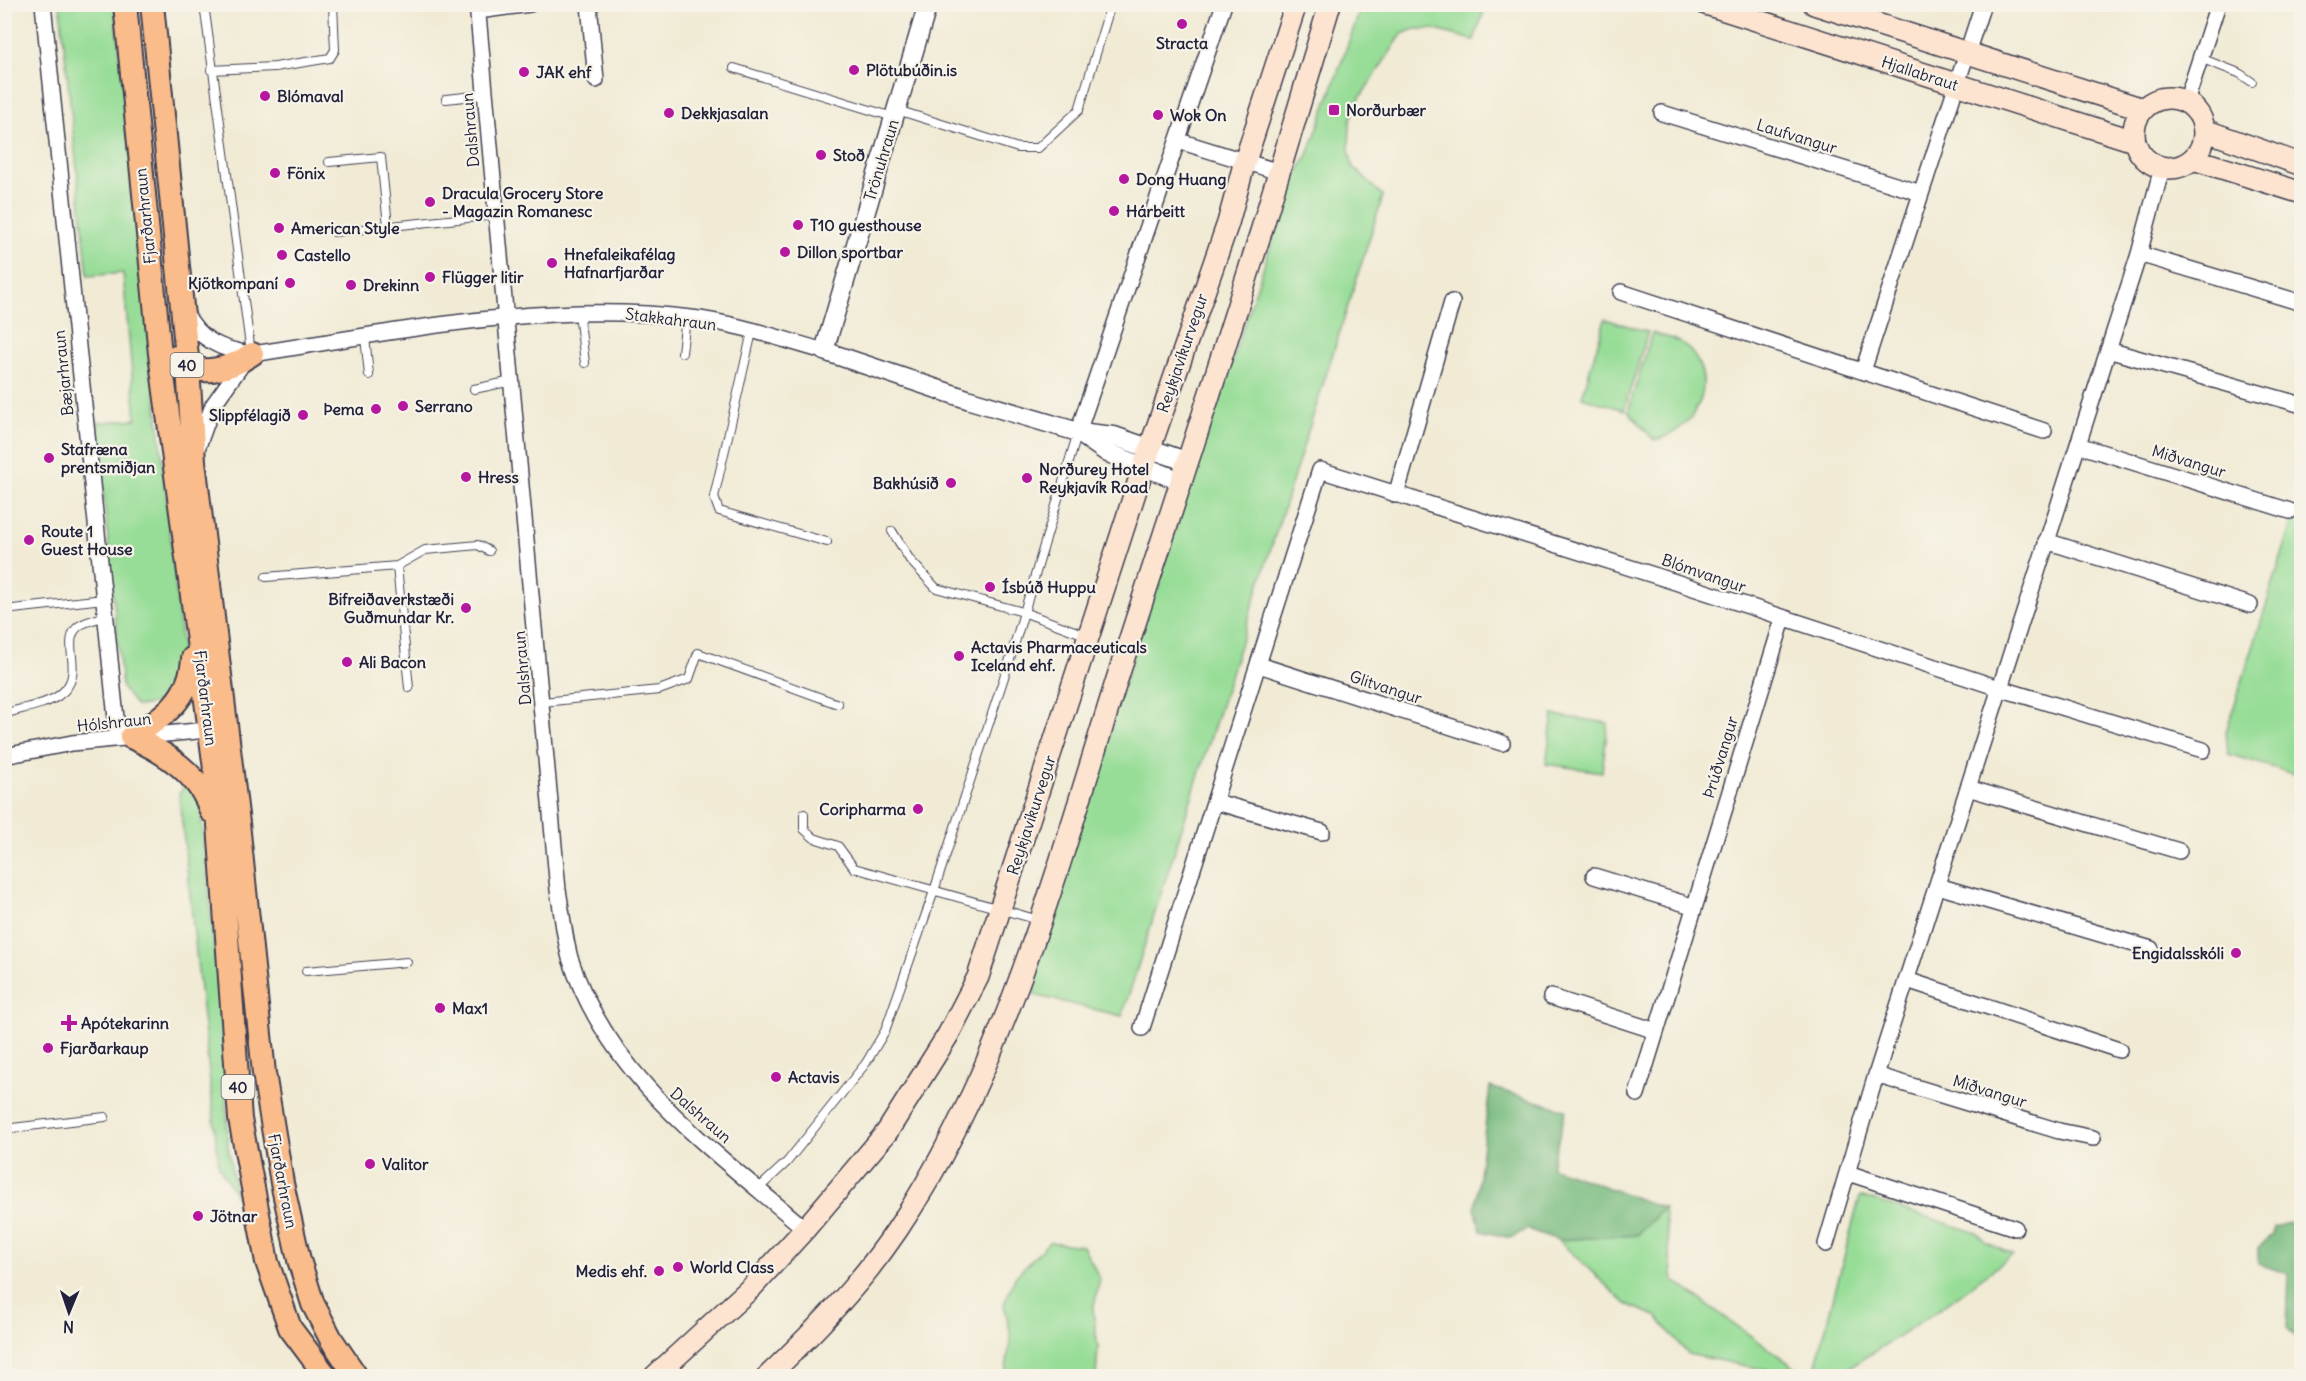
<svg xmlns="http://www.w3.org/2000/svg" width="2306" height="1381" font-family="Delius,sans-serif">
<rect width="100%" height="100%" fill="#f7f3e8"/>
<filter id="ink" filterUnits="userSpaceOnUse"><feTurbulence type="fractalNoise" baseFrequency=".0167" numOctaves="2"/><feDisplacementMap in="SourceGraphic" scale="12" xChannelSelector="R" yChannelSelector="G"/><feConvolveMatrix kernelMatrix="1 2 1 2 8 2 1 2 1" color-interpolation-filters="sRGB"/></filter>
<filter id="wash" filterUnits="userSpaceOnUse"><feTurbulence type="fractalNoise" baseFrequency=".008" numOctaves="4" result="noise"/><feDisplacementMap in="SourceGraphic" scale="24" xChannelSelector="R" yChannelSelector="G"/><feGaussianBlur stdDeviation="1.35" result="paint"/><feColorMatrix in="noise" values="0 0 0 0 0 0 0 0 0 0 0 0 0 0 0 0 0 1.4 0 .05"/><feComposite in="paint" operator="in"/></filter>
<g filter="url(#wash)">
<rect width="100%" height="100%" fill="#f1ebd5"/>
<path fill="#97dd97" stroke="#5c8069" stroke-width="1.5" d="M60,5h55l69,662c-13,24 -18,39 -48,39l-14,-18 -25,-265 39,-4 -13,-146 -35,3z
M1362,5h124l-12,35 -42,-11h-18l-12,5 -43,65 -9,22 -1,30 4,16 30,29 -261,820 -88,-21 5,-45 88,-276 165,-492 16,-27z
M1605,319l43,13 -24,78 -42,-13z
M1652,333c9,3 23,5 31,11 40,32 15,87 -29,96l-26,-29z
M2301,495v281l-73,-22 -2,-22z
M1553,715l55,8 -6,49 -56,-8z
M187,784l13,18 24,242 4,102 8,50 -17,-30 -40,-373z
M1860,1196l117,37 10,10 26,12 -82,60 -94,61h-24z
M1664,1208l9,72 134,96h-12l-107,-22 -32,-38 -30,-12 -68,-64 79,-5z
M1049,1242l34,4 17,33 -7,31 5,38 -2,28h-91l6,-41 -7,-31 12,-28z"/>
<path fill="#79bc80" stroke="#4e6f5e" stroke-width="1.5" d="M1490,1087l76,23 -15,57 113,41 -27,27 -79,5 -31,-11 -16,9 -30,-7 -6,-23z
M2295,1221l6,1v120l-14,-14 2,-54 -31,-10v-16l15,-14 1,-7z"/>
</g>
<g filter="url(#ink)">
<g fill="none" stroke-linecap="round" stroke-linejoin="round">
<g stroke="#414052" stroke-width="10">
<path id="service" d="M204,4l47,349
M2200,58l39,15 13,9
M734,68l159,49
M211,70l64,-3 55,-9 5,-8 -2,-46
M446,99l38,-4
M897,110l121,38h20l41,-38 32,-106
M329,162l52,-5 7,69
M334,232l162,-17
M579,313l6,50
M752,332l-38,165 5,14 108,31
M365,337l4,38
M682,353l4,-36
M474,389l38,-8
M892,531l18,29 26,28 87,24 65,24
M397,566l12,122
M266,577l131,-11 28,-16 53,-5 11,6
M4,610l100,-11
M543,702l116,-12 30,-11 9,-26 140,51
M4,714c17,-6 39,-8 54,-18 31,-21 0,-54 21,-70 7,-5 19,-7 27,-10
M804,814v15l10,9 24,8 16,22 185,52
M306,971l101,-9
M4,1129l101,-12
M758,1189l29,-27 79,-99 19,-32 49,-140 76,-232 68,-227"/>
</g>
<g stroke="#414052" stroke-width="18">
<path id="minor" d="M43,4l75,734
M477,4l81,886c4,22 6,46 12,68 38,120 145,193 235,271
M589,4l7,76
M478,11l52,-7
M2186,102l32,-98
M1662,113l259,80
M1179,141l100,31
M2139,254l163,49
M1621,292l423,139
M185,312c14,28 36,38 67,42 144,-22 292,-54 439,-36 44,5 90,21 133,33
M2108,350l194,55
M1863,371l120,-367
M1078,432l146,-428
M2078,445l212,66
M197,449l16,-44 30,-42
M1396,495l56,-193
M2046,541l204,64
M1259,665l243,78
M4,756l68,-13 146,-14
M1968,788l211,63
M1216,802l106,30
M1594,876l98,30
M1938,886l213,63
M1907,980l212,70
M1551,997l105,34
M1142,1028l178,-558 343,108 336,110 204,62
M1876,1075l183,56 34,7
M1637,1094l146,-475
M1848,1173l167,55
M1826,1244l50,-169 263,-821 23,-86"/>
</g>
<g stroke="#414052" stroke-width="21">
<path id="tertiary" d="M928,4l-104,347 146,49 108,32 36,4 74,26
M1079,433l29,20 73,28"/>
</g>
<g stroke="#414052" stroke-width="24">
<path id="secondary" d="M1706,4l428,137
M1814,4l329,105
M2134 133a35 35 0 1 1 70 0a35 35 0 1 1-70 0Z
M2204,130l98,35
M2193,159l109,34
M655,1376l97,-89 53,-58 82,-97 61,-97 30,-58 165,-509 85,-245 17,-62 51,-157
M768,1376c47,-45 92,-91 129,-146 112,-166 168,-389 229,-579 45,-139 91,-277 134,-416 24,-77 46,-154 70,-231"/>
</g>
<g stroke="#414052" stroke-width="26">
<path id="primary" d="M125,4l35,350 55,415 25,350 27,143 23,66 36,48
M152,4l36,363 6,94 44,362 26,250 18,110 17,77 14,44 18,35 25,37
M176,357c21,23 54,12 76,-3
M131,737c32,-19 60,-39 62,-79
M131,737c34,15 69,37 80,74"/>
</g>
<use href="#service" stroke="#fff" stroke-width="8"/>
<use href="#minor" stroke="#fff" stroke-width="15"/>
<use href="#tertiary" stroke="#fff" stroke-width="18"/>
<use href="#secondary" stroke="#fde4d0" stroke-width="21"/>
<use href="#primary" stroke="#f9bc8a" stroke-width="22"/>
</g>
</g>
<g fill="#b5179e" stroke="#f7f3e8" stroke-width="2">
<circle cx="1182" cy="24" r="6"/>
<circle cx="854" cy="70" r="6"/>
<circle cx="524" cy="72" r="6"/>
<circle cx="265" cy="96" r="6"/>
<rect x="1328" y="104" width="12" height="12" rx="3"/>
<circle cx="669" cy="113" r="6"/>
<circle cx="1158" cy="115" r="6"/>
<circle cx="821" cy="155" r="6"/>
<circle cx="275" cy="173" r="6"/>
<circle cx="1124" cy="179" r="6"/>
<circle cx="430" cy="202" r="6"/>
<circle cx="1114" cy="211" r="6"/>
<circle cx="798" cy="225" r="6"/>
<circle cx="279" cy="228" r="6"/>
<circle cx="785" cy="252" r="6"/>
<circle cx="282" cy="255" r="6"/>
<circle cx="552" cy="263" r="6"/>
<circle cx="430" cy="277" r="6"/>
<circle cx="290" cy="283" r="6"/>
<circle cx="351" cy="285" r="6"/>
<circle cx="403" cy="406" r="6"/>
<circle cx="376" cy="409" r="6"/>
<circle cx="303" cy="415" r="6"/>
<circle cx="49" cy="458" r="6"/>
<circle cx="466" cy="477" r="6"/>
<circle cx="1027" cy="478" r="6"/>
<circle cx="951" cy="483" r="6"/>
<circle cx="29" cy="540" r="6"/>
<circle cx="990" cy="587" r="6"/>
<circle cx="466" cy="608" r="6"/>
<circle cx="959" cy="656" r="6"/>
<circle cx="347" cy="662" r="6"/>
<circle cx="918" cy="809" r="6"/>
<circle cx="2236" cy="953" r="6"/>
<circle cx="440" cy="1008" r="6"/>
<path d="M66 1014h6v6h6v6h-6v6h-6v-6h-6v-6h6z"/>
<circle cx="48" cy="1048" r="6"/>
<circle cx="776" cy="1077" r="6"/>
<circle cx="370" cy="1164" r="6"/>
<circle cx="198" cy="1216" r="6"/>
<circle cx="678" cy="1267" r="6"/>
<circle cx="659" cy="1271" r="6"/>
</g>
<g text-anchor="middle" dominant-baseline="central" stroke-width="4.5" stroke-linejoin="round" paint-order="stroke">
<g fill="#f7f3e8" stroke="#62616f" stroke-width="1.5">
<rect x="170.5" y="353" width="33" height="24" rx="4.5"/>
<rect x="221.5" y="1075" width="33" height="24" rx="4.5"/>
</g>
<g font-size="15" font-weight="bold" fill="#22223b">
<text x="187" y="365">40</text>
<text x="238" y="1087">40</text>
</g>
<g font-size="16" font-weight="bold" fill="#22223b" stroke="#f7f3e8" text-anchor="start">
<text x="1182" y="43" text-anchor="middle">Stracta</text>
<text x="866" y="70">Plötubúðin.is</text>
<text x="536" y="72">JAK ehf</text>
<text x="277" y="96">Blómaval</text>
<text x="1346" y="110">Norðurbær</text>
<text x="681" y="113">Dekkjasalan</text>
<text x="1170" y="115">Wok On</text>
<text x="833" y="155">Stoð</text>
<text x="287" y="173">Fönix</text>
<text x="1136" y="179">Dong Huang</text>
<text x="442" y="193">Dracula Grocery Store<tspan x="442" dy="18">- Magazin Romanesc</tspan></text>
<text x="1126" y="211">Hárbeitt</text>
<text x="810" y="225">T10 guesthouse</text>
<text x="291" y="228">American Style</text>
<text x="797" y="252">Dillon sportbar</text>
<text x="564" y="254">Hnefaleikafélag<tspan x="564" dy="18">Hafnarfjarðar</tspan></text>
<text x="294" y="255">Castello</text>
<text x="442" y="277">Flügger litir</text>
<text x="278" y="283" text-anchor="end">Kjötkompaní</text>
<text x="363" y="285">Drekinn</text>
<text x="415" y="406">Serrano</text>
<text x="364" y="409" text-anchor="end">Þema</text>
<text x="291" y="415" text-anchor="end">Slippfélagið</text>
<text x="61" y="449">Stafræna<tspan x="61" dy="18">prentsmiðjan</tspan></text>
<text x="1039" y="469">Norðurey Hotel<tspan x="1039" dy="18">Reykjavík Road</tspan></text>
<text x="478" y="477">Hress</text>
<text x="939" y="483" text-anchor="end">Bakhúsið</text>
<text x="41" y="531">Route 1<tspan x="41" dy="18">Guest House</tspan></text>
<text x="1002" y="587">Ísbúð Huppu</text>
<text x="454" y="599" text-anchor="end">Bifreiðaverkstæði<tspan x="454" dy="18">Guðmundar Kr.</tspan></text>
<text x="971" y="647">Actavis Pharmaceuticals<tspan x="971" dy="18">Iceland ehf.</tspan></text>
<text x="359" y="662">Ali Bacon</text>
<text x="906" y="809" text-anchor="end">Coripharma</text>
<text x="2224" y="953" text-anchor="end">Engidalsskóli</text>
<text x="452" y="1008">Max1</text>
<text x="81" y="1023">Apótekarinn</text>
<text x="60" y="1048">Fjarðarkaup</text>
<text x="788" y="1077">Actavis</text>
<text x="382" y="1164">Valitor</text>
<text x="210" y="1216">Jötnar</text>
<text x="690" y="1267">World Class</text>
<text x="647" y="1271" text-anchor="end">Medis ehf.</text>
</g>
<g font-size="16" fill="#22223b" stroke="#f7f3e8">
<text transform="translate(1920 73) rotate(18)">Hjallabraut</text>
<text transform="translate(470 130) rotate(-95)">Dalshraun</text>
<text transform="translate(1797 136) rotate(17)">Laufvangur</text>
<text transform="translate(881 160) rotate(-73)">Trönuhraun</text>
<text transform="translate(145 216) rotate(-96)">Fjarðarhraun</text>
<text transform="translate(671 319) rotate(7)">Stakkahraun</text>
<text transform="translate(1182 353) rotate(-71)">Reykjavíkurvegur</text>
<text transform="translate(63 373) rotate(-96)">Bæjarhraun</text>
<text transform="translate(2189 461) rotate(17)">Miðvangur</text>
<text transform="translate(1704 573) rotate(19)">Blómvangur</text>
<text transform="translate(522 668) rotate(-95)">Dalshraun</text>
<text transform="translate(1386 687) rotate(18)">Glitvangur</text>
<text transform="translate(206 698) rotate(83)">Fjarðarhraun</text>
<text transform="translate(114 722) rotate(-6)">Hólshraun</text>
<text transform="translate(1720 757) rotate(-73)">Þrúðvangur</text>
<text transform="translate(1031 815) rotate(-72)">Reykjavíkurvegur</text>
<text transform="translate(1990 1091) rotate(17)">Miðvangur</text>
<text transform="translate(701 1115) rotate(41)">Dalshraun</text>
<text transform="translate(283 1181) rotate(79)">Fjarðarhraun</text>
</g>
</g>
<rect width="2306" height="1381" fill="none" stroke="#f7f3e8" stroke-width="24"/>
<g transform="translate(69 1312) rotate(182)" stroke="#f7f3e8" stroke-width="4.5" paint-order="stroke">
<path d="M0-4.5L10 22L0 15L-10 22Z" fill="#22223b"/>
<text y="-9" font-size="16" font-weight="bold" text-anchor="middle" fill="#22223b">N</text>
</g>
</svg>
